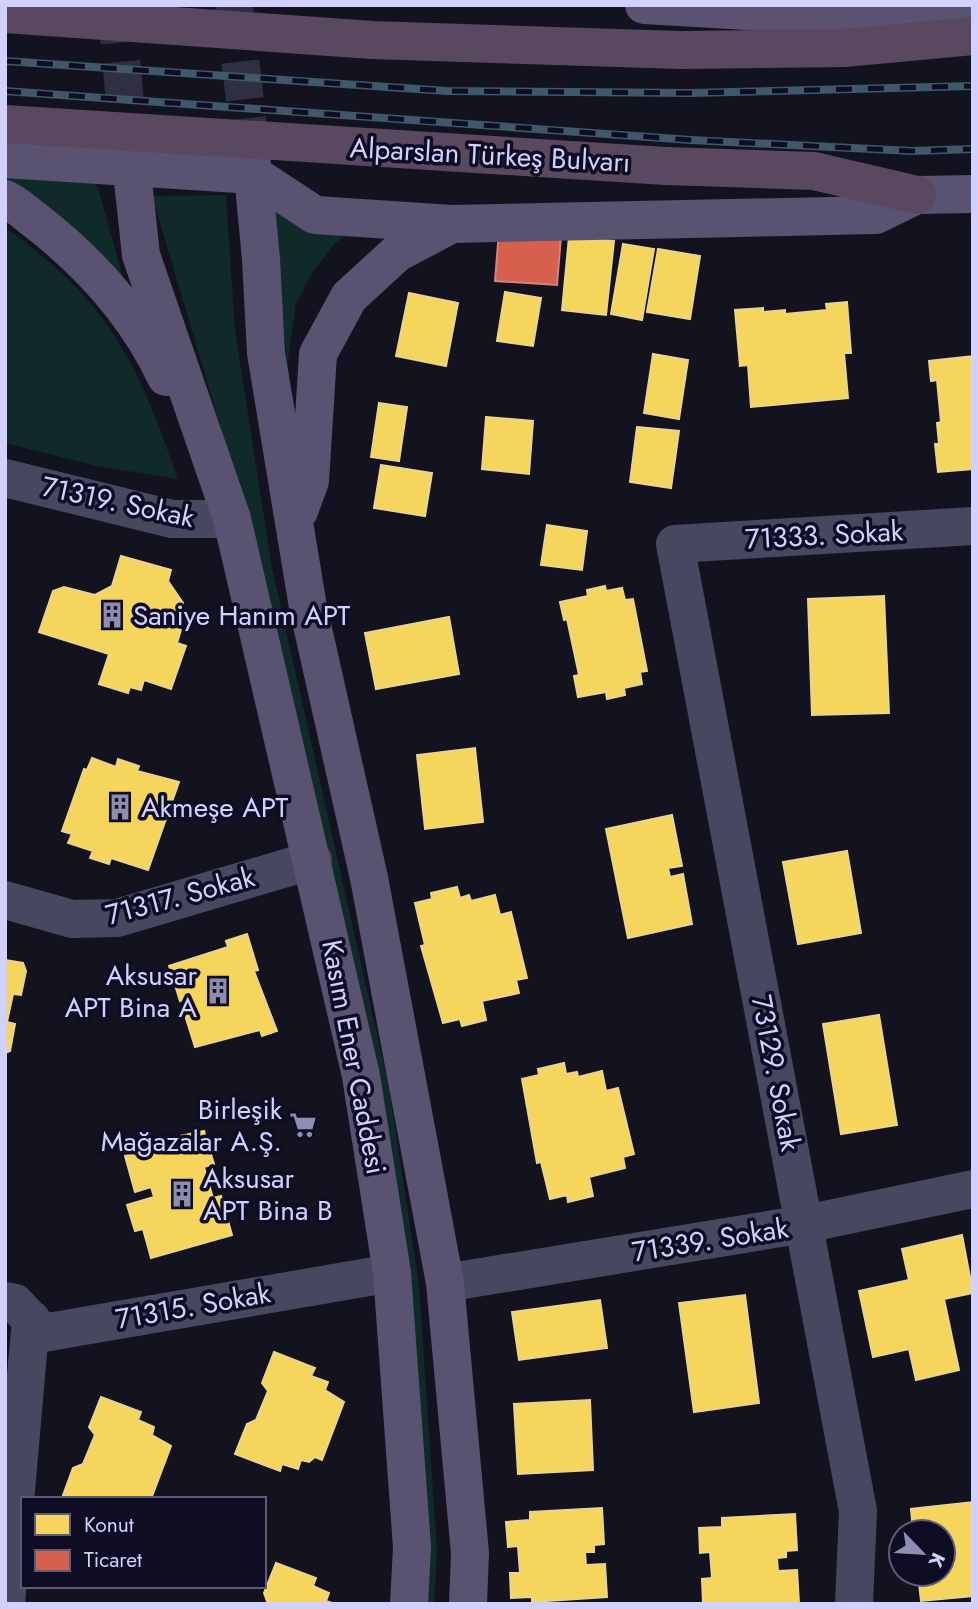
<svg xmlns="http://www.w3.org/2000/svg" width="978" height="1609" font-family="Jost,sans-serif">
<rect width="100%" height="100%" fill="#13121f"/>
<path fill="#102a29" d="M5,170l86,8 7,10 29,104 -122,-106z
M289,193l116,10 -40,17 -31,24 -23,30 -15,30 -9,62 -13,-161z
M226,195l9,135 37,238 117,520 30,197 18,265 -3,54h-10l3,-54 -182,-1041 -93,-313z
M5,228c16,9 29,22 43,33 75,65 98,127 130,218l-81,-13 -92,-23z"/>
<path fill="#f6d55c" stroke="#ebd48d" stroke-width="2" d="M569,237l45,4 -8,74 -44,-5z
M623,244l31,5 -12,71 -31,-6z
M658,249l42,7 -10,63 -43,-7z
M505,292l36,6 -8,48 -36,-5z
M409,293l49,10 -12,63 -50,-10z
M847,302l4,51h-7l4,45 -97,9 -3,-42 -8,1 -5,-56 28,-2v4l22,-2v4l42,-4 -1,-6z
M653,354l35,6 -9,59 -35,-6z
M973,356v113l-35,3 -3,-28h4l-2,-21 4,-1 -4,-42 -6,1 -2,-20z
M379,403l28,4 -8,54 -28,-4z
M486,417l47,4 -4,53 -47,-5z
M637,427l42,4 -8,57 -41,-6z
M381,465l51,8 -7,43 -51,-8z
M547,525l40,6 -5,39 -41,-5z
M121,556l50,14 -3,11 15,22 -8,25 6,2 -4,13 9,3 -15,43 -27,-9 -3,10 -11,-3 -2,6 -29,-9 10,-30 -70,-22 14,-41 11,-4 31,8 17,-9z
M605,586l1,5 16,-3 3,12 8,-1 14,72 -7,1 2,12 -18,4 1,7 -18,4 -1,-7 -28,5 -4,-21 5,-1 -12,-56 -3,1 -4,-18 28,-6 -1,-6z
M884,596l5,117 -77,2 -4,-116z
M449,617l10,57 -83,15 -11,-56z
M475,748l8,74 -58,7 -8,-74z
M92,758l24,9 2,-8 21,7 -2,5 42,11 -31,88 -37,-12 -2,6 -19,-6 3,-7 -25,-8 4,-9 -10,-3 22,-62 3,1z
M672,815l10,51 -14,2 2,9 13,-3 9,50 -64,14 -22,-109z
M847,851l14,82 -63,11 -15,-82z
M457,887l3,11 9,-3 2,6 24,-6 5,20 11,-3 16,66 -11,2 3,13 -37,8 4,19 -24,6 -2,-7 -17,4 -22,-77 4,-1 -10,-42 17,-4 -1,-6z
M247,934l11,36 -4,1 23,60 -15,5 -2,-6 -65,17 -11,-35 3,-1 -3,-11 -4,1 -11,-35 59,-19 -2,-6z
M5,960l18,3 3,8 -5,24 -8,-1 -6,28 8,2 -5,27 -5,2z
M879,1015l18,110 -56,9 -18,-110z
M564,1063l2,11 11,-2 1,5 24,-6 4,20 12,-3 16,66 -11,3 2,11 -36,9 4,19 -25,6 -1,-7 -17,4 -9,-37 -4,1 -15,-84 17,-4 -1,-6z
M204,1131l10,33 -10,3 9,31 8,-2 11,39 -81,23 -8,-29 -8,2 -8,-26 27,-8 -3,-10 -16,5 -10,-36 38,-11 -2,-5z
M962,1235l11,58 -29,6 15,71 -43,10 -7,-31 -36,8 -14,-66 50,-11 -7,-31z
M745,1295l14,108 -65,9 -15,-109z
M600,1300l7,48 -88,12 -7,-48z
M274,1352l41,16 -4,8 17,6 -3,8 19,12 -22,58 -7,-3 -6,5 -8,-2 -3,9 -16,-5 -2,7 -45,-17 12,-30 9,-4 12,-29 -6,-8z
M101,1397l40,15 -3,8 16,7 -2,8 19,11 -20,53 -89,-1 11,-30 10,-4 12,-29 -6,-8z
M590,1400l3,70 -75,4 -4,-70z
M973,1502v94l-52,5 -3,-27h25v-42h-30l-2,-23z
M602,1508l2,36 -10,1v7h-9l1,13 19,-1 2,33 -75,5v-5l-21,1 -1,-25h10l-2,-27 -10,1 -2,-25 24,-2v-8z
M795,1514l2,36 -11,1v6l-9,1 1,13 19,-1 2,33 -96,1 -1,-25 10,-1 -2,-26 -10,1 -1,-25 23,-1v-9z
M276,1563l40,15 -3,8 16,7 -3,8 9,3h-67l-4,-11z"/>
<path fill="#d6604d" stroke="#d58282" stroke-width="2" d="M499,231l62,5 -4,49 -62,-4z"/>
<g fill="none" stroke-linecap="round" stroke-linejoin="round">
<path stroke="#302e41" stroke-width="38" stroke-dasharray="38 19" stroke-linecap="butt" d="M116,5l13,139
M234,5l17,149"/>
<path stroke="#474860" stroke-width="38" d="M5,478l167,41h60
M5,900l67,19 45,-1 196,-58
M445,1283l360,-59 168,-35
M5,1301l10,2 28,30 349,-60
M6,1604l25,-285
M854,1604l4,-93 -183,-967 298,-18"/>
<path stroke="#5a5271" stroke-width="38" d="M644,5l329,19
M129,144l12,111 91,264 129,557 31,197 20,274 -3,57
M251,154l10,105 5,94 42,254 61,271 76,405 25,270 -2,51
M5,159l249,16 61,40 137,9
M5,199c12,5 21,15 31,22 54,42 101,94 130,156
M299,511l11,-30 8,-127 31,-57 48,-44 55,-29 424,-9 41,-20 56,-1"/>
<path stroke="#5a4860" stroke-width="38" d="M681,50l163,-2 129,-12
M666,166l148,5 103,24"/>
<g stroke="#405968" stroke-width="8">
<path id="rail" d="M5,61l442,30 244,2 282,-7
M5,91l686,49 221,11 61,-2"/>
</g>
<use href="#rail" stroke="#0f0d24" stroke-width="5" stroke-dasharray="16" stroke-linecap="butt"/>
<path stroke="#5a4860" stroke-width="38" d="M5,14l367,26 309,10
M5,124l661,42"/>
</g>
<defs>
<g id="building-bare" transform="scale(2.1)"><path d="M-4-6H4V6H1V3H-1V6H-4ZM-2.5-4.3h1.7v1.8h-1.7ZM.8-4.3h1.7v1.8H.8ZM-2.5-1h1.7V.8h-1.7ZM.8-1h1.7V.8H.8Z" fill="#8f8eb1" stroke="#0f0d24" stroke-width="2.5" paint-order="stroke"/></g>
<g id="supermarket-bare" transform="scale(2.1)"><path d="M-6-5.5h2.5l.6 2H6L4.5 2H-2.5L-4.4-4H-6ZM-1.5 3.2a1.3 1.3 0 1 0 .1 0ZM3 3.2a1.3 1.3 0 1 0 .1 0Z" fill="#8f8eb1" stroke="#0f0d24" stroke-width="2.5" paint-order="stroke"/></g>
</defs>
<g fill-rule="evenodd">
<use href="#building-bare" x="112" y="615"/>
<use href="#building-bare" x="120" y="807"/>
<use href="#building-bare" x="218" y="991"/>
<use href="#supermarket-bare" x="303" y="1125"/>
<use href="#building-bare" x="182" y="1194"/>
</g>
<g text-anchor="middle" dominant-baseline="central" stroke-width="7" stroke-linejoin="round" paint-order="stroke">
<g font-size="28" fill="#d2d0ff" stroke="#0f0d24">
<text transform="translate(490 155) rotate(3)">Alparslan Türkeş Bulvarı</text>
<text transform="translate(118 502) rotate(12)">71319. Sokak</text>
<text transform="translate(824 535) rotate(-3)">71333. Sokak</text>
<text transform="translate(180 896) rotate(-15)">71317. Sokak</text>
<text transform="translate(354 1057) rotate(79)">Kasım Ener Caddesi</text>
<text transform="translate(776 1073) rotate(79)">73129. Sokak</text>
<text transform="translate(710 1240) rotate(-9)">71339. Sokak</text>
<text transform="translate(193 1306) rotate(-10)">71315. Sokak</text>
</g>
<g font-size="28" fill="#d2d0ff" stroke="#0f0d24" text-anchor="start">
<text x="133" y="615">Saniye Hanım APT</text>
<text x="141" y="807">Akmeşe APT</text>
<text x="197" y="975" text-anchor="end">Aksusar<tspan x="197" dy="32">APT Bina A</tspan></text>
<text x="282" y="1109" text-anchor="end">Birleşik<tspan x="282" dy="32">Mağazalar A.Ş.</tspan></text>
<text x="203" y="1178">Aksusar<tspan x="203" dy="32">APT Bina B</tspan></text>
</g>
</g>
<rect width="978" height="1609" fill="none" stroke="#d2d0ff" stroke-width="14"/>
<rect x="21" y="1497" width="245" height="91" fill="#0f0d24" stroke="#5d5b7c" stroke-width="2"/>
<rect x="35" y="1514" width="35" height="21" fill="#f6d55c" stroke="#5d5b7c" stroke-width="2"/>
<text x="84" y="1532" font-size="21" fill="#d2d0ff">Konut</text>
<rect x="35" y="1550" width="35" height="21" fill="#d6604d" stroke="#5d5b7c" stroke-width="2"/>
<text x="84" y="1567" font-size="21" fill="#d2d0ff">Ticaret</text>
<g transform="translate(922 1553) rotate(115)"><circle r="33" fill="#0f0d24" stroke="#5d5b7c" stroke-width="2"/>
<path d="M0-5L12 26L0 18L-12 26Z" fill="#8f8eb1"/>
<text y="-10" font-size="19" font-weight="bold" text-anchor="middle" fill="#d2d0ff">K</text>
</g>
</svg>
